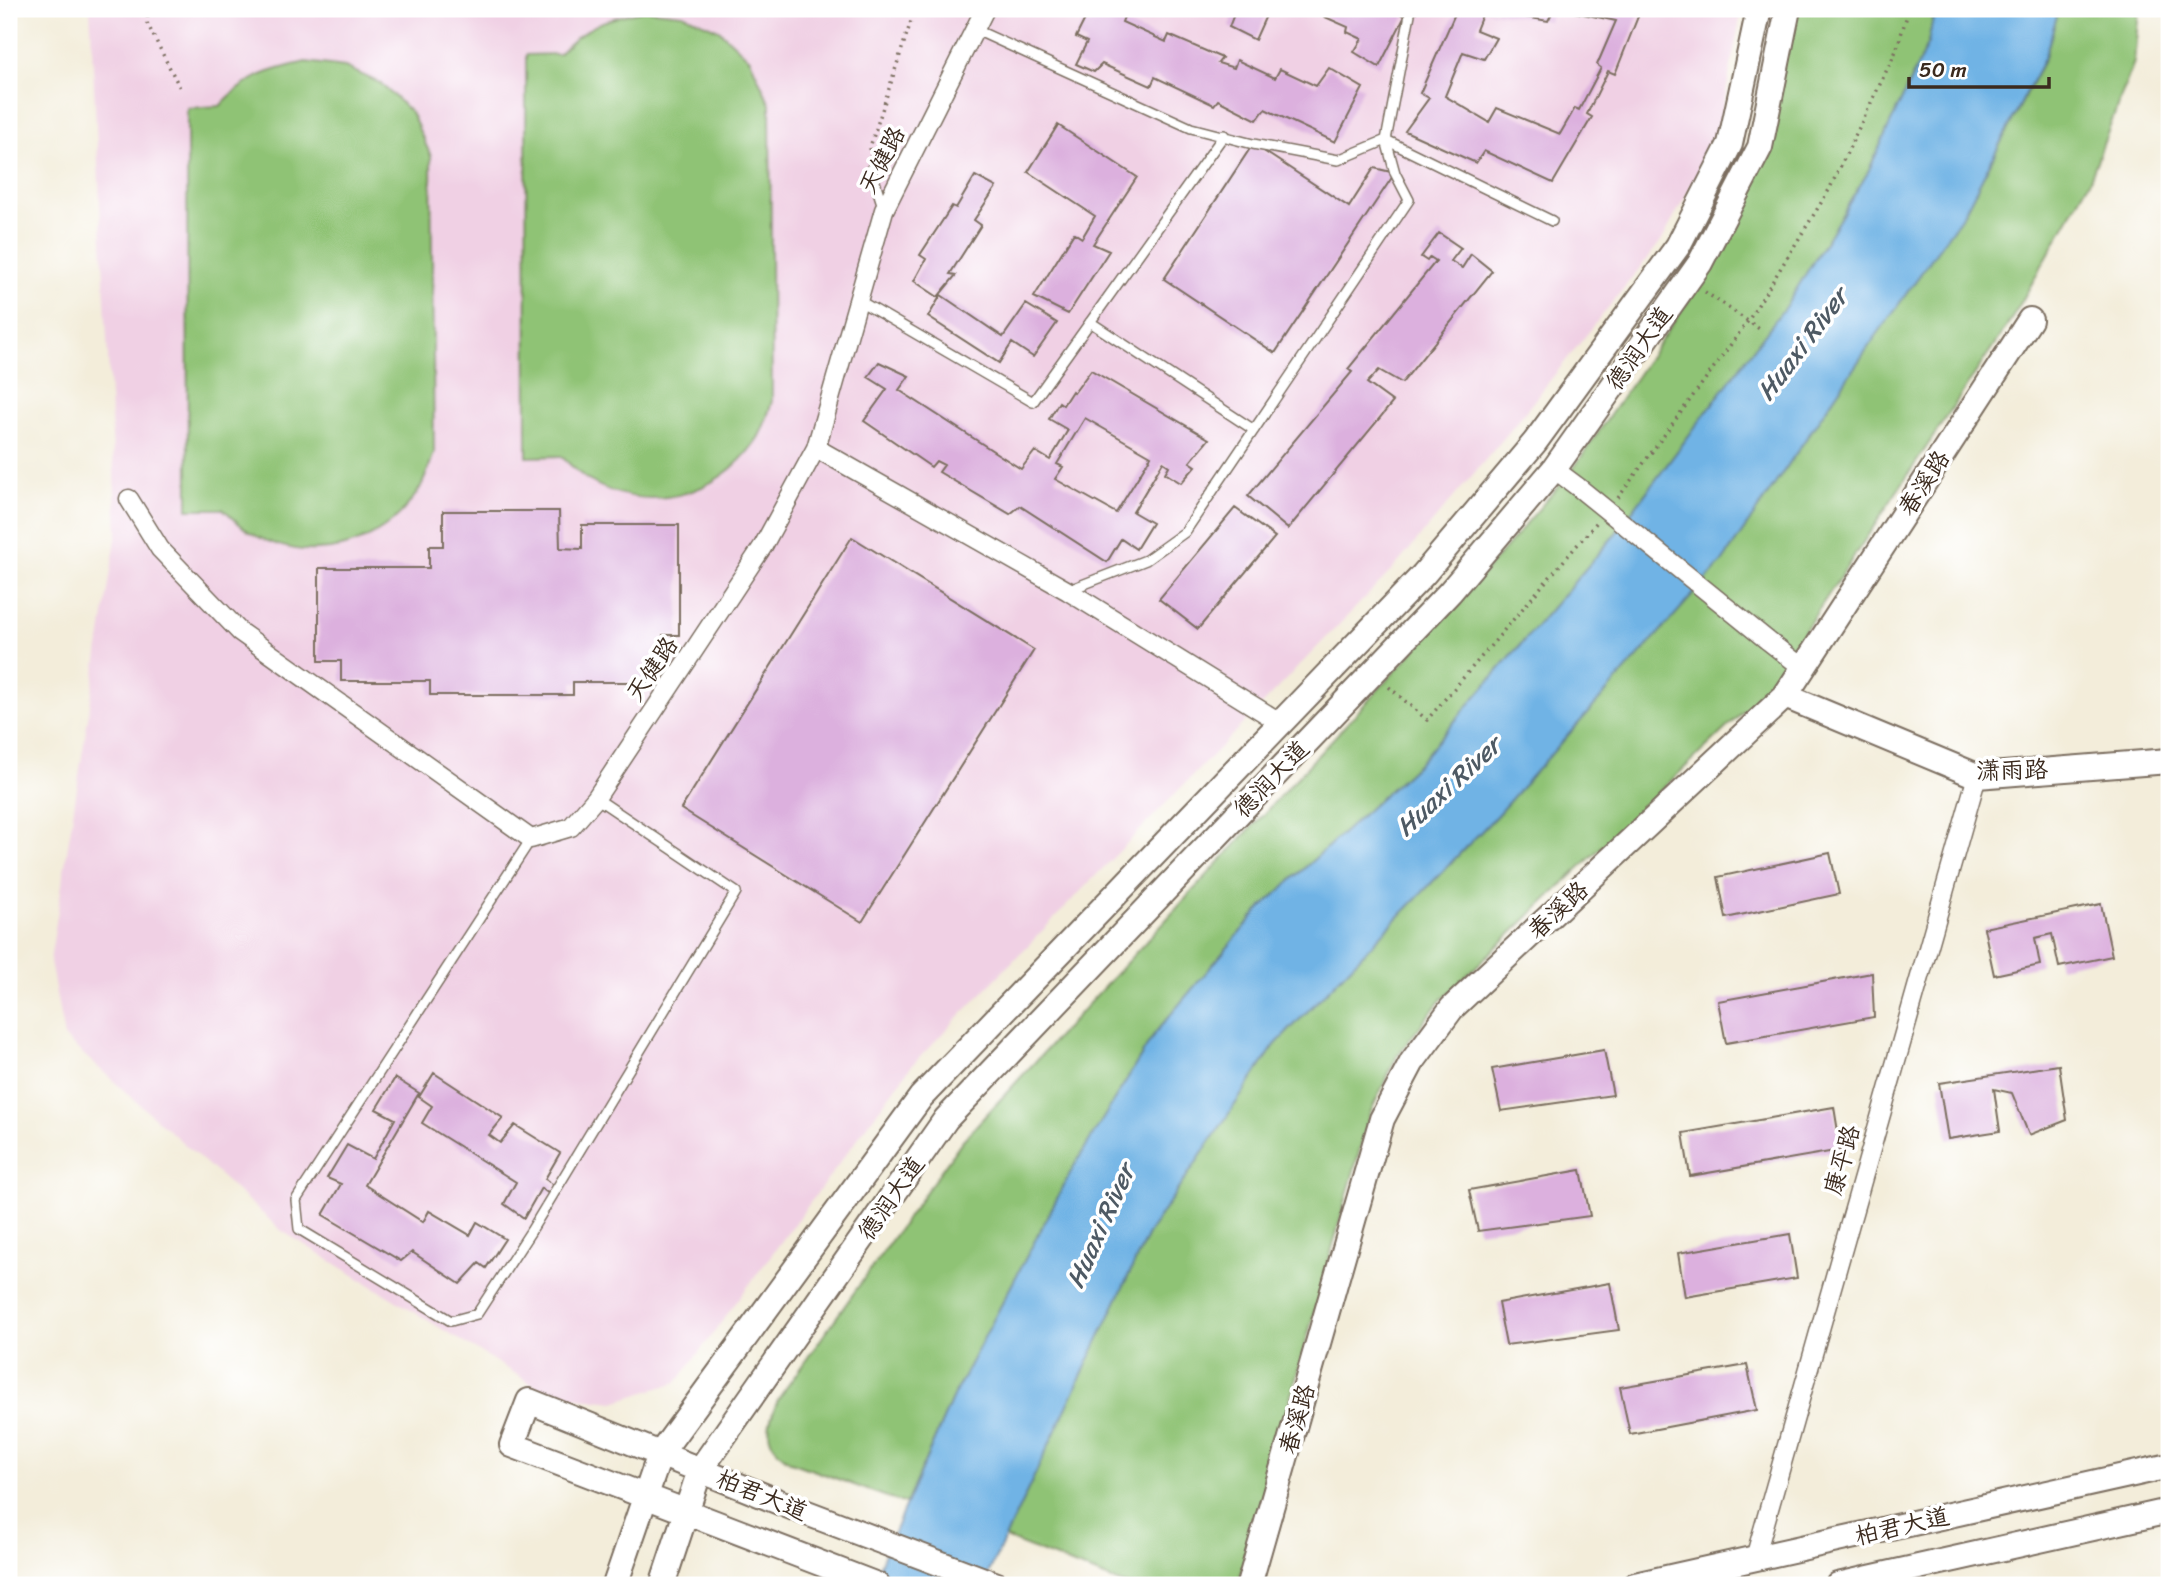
<svg xmlns="http://www.w3.org/2000/svg" width="2178" height="1594" font-family="Sriracha,'LXGW WenKai TC',sans-serif">
<rect width="100%" height="100%" fill="#fff"/>
<filter id="ink" filterUnits="userSpaceOnUse"><feTurbulence type="fractalNoise" baseFrequency=".0143" numOctaves="2"/><feDisplacementMap in="SourceGraphic" scale="14" xChannelSelector="R" yChannelSelector="G"/><feConvolveMatrix kernelMatrix="1 2 1 2 8 2 1 2 1" color-interpolation-filters="sRGB"/></filter>
<filter id="wash" filterUnits="userSpaceOnUse"><feTurbulence type="fractalNoise" baseFrequency=".00686" numOctaves="4" result="noise"/><feDisplacementMap in="SourceGraphic" scale="28" xChannelSelector="R" yChannelSelector="G"/><feGaussianBlur stdDeviation="1.57" result="paint"/><feColorMatrix in="noise" values="0 0 0 0 0 0 0 0 0 0 0 0 0 0 0 0 0 1.4 0 .05"/><feComposite in="paint" operator="in"/></filter>
<g filter="url(#wash)">
<rect width="100%" height="100%" fill="#f3edda"/>
<path fill="#f0d0e4" d="M90,9h1652l-25,129 -55,102 -153,192 -116,137 -480,495 -236,318 -63,20 -64,-7 -268,-164 -218,-194 -14,-76 67,-429z"/>
<path fill="#8fc375" stroke="#65764a" stroke-width="2" d="M1799,9h136l-7,34 -61,131 -79,129 -175,234 -195,227 -158,145 -105,124 -82,135 -120,229 -47,107 -115,-42c-29,-20 -25,-34 -12,-64l183,-257 497,-539 114,-133 137,-200z
M2059,9h80l-5,53 -45,120 -75,133 -250,377 -325,310 -42,54 -27,57 -132,472h-113l-120,-47 143,-304 127,-189 222,-230 225,-253 149,-219 93,-130 80,-153z
M645,10l38,4 36,16 31,29 20,45 2,297c-4,13 -8,29 -16,40 -38,55 -107,74 -166,40 -11,-6 -20,-17 -29,-25l-34,1 -1,-402 33,-1c26,-29 49,-36 86,-44z
M306,62l39,5 35,16 31,29 20,44 3,297c-5,13 -9,29 -17,40 -38,56 -106,74 -166,40 -10,-6 -19,-17 -28,-24h-35l-1,-401 33,-2c26,-29 49,-36 86,-44z"/>
<path fill="#70b3e5" stroke="#566e82" stroke-width="2" d="M1935,9h124l-15,50 -80,154 -93,130 -149,219 -225,253 -222,230 -127,189 -165,351h-112l82,-188 120,-229 82,-135 105,-124 158,-145 195,-227 175,-234 79,-129 61,-131z"/>
<g id="blocks">
<path fill="#dcb0de" fill-rule="evenodd" d="M1090,9h37l-5,13 44,20 3,-7 53,23 -4,5 16,5 3,-8 38,18 5,-9 36,17 13,-18 34,20 -28,54 -70,-33 -8,11 -39,-20 -4,5 -59,-28 -4,9 -49,-22 -8,8 -18,-8 11,-22 -11,-5z
M1236,9h33l-14,31 -26,-13z
M1307,9h84l14,7 -26,51 -25,-15 8,-13 -15,-7 1,-5z
M1457,9h97l-6,12 -64,-11 -8,20 20,8 -12,21 -21,-7 -18,44 44,26 8,-14 63,26 15,-26 4,2 22,-42 -4,-3 19,-44 -56,-12h81l-26,65 -7,-3 -21,43 5,3 -39,66 -69,-32 -8,12 -71,-32 24,-33 -9,-5z
M1058,125l79,52 -44,67 16,7 -41,63 -34,-17 40,-64 8,5 13,-22 -67,-44z
M1253,144l96,63 25,-39 21,5 -120,180 -111,-74z
M975,176l21,11 -22,33 7,5 -31,49 6,1 -18,22 -24,-16 12,-22 -6,-4 32,-49 4,2z
M1439,233l22,15 -10,13 11,7 9,-14 21,17 -90,112 -23,-13 -12,13 26,19 -105,127 -40,-33 104,-124 -4,-3 88,-108 -6,-4 -3,4 -6,-4z
M941,295l62,42 23,-33 31,19 -24,34 -21,-14 -13,20 -71,-46z
M879,362l30,14 -10,14 122,79 14,-18 15,9 18,-30 -19,-11 10,-17 4,3 9,-14 2,2 17,-23 118,69 -19,23 6,4 -15,17 -16,-10 4,-7 -6,-4 -30,50 19,11 -16,26 -15,-10 -14,23 -87,-56 -10,8 -71,-42 5,-7 -8,-4 -5,6 -67,-46 23,-32 -19,-12zM1085,418l66,38 -35,57 -61,-34 8,-12 -6,-3z
M1235,508l40,29 -77,92 -39,-30z
M443,511h116l1,37 22,1v-24h97v110h-16v24h-11v23h-79v13h-143v-14h-89v-20h-22v-93h110v-22h14z
M852,537l182,113 -172,272 -181,-113z
M1830,853l9,41 -113,24 -8,-41z
M2101,904l11,52 -53,11 -7,-33 -17,4 5,27 -46,10 -10,-47z
M1872,973l2,44 -148,26 -8,-42z
M1604,1050l9,45 -112,16 -9,-42z
M2059,1065l8,55 -38,15 -17,-42 -18,-4 6,42 -52,8 -9,-56z
M434,1073l69,45 -14,17 11,8 15,-18 45,28 -15,26 9,6 -5,9 -8,-6 -17,30 -20,-14 12,-22 -94,-59 10,-17 -13,-9z
M395,1078l24,15 -54,92 58,37 6,-11 41,24 7,-13 28,17 -19,29 -7,-5 -19,21 -48,-32 -11,9 -78,-46 18,-31 -14,-6 20,-33 26,14 22,-40 -19,-10z
M1834,1107l7,43 -151,26 -7,-43z
M1581,1170l9,46 -112,15 -9,-41z
M1790,1234l7,44 -112,19 -7,-44z
M1610,1283l9,47 -113,15 -8,-42z
M1747,1365l10,45 -127,24 -10,-47z"/>
</g>
</g>
<g filter="url(#ink)">
<use href="#blocks" fill-opacity="0" stroke="#7b6e60" stroke-width="2"/>
<g fill="none" stroke-linecap="round" stroke-linejoin="round">
<g stroke="#7b6e60" stroke-width="12">
<path id="lane" d="M976,30l215,98 62,16 85,16 48,-20 166,81
M871,169l12,38
M858,300l175,102 191,-267
M1090,322l164,108
M1069,590l77,-30 39,-28 224,-332 -14,-27 -9,-33 25,-131
M531,839l-235,361 3,29 152,92 26,-7 54,-83 205,-339 -140,-94"/>
</g>
<g stroke="#7b6e60" stroke-width="21">
<path id="street" d="M816,448l252,143 213,132
M1554,469l24,18
M129,499l31,50 80,83 291,207 40,-12 25,-29 167,-252 53,-98 68,-238 101,-201
M1767,640l36,28
M1755,1558l222,-782"/>
</g>
<g stroke="#7b6e60" stroke-width="28">
<path id="secondary" d="M1785,696l192,80 192,-15
M615,1585l45,-131 261,-357 502,-522 112,-133 143,-196 52,-102 29,-135
M662,1585l38,-115 246,-351 504,-527 104,-123 146,-206 60,-116 28,-138
M877,1585l-365,-140 17,-44 270,109 198,75
M1249,1585l133,-466 30,-57 40,-54 333,-312 245,-376
M1635,1585l534,-119
M1838,1585l331,-74"/>
</g>
<path stroke="#7b6e60" stroke-width="3.5" stroke-dasharray="2 5" stroke-linecap="butt" d="M148,9l-1,14 33,65
M871,157l-1,-10 45,-138
M1705,292l56,38
M1618,498l130,-177 81,-131 67,-139 13,-42
M1389,687l38,33 170,-198"/>
<use href="#lane" stroke="#fff" stroke-width="9"/>
<use href="#street" stroke="#fff" stroke-width="18"/>
<use href="#secondary" stroke="#fff" stroke-width="24"/>
<g stroke="#7b6e60" stroke-width="21" stroke-linecap="butt">
<path id="street-bridge" d="M1578,487l189,153"/>
</g>
<use href="#street-bridge" stroke="#fff" stroke-width="18"/>
</g>
</g>
<g text-anchor="middle" dominant-baseline="central" stroke-width="7" stroke-linejoin="round" paint-order="stroke">
<g font-size="24" fill="#3b2a1e" stroke="#fff">
<text transform="translate(882 160) rotate(-63)">天健路</text>
<text transform="translate(1639 348) rotate(-55)">德润大道</text>
<text transform="translate(1924 483) rotate(-57)">春溪路</text>
<text transform="translate(652 669) rotate(-56)">天健路</text>
<text transform="translate(2012 770) rotate(-1)">潇雨路</text>
<text transform="translate(1271 779) rotate(-46)">德润大道</text>
<text transform="translate(1558 910) rotate(-43)">春溪路</text>
<text transform="translate(1842 1160) rotate(-74)">康平路</text>
<text transform="translate(891 1198) rotate(-55)">德润大道</text>
<text transform="translate(1297 1419) rotate(-74)">春溪路</text>
<text transform="translate(762 1495) rotate(22)">柏君大道</text>
<text transform="translate(1902 1526) rotate(-13)">柏君大道</text>
</g>
<g font-size="26" font-style="italic" fill="#4e5a64" stroke="#fff">
<text transform="translate(1802 344) rotate(-53)">Huaxi River</text>
<text transform="translate(1448 786) rotate(-43)">Huaxi River</text>
<text transform="translate(1100 1226) rotate(-66)">Huaxi River</text>
</g>
</g>
<rect width="2178" height="1594" fill="none" stroke="#fff" stroke-width="35"/>
<path d="M1909 77v10h140v-10" fill="none" stroke="#3b2a1e" stroke-width="3.5"/>
<text x="1919" y="77" font-size="21" fill="#3b2a1e" stroke="#ffffff" stroke-width="5" paint-order="stroke">50 m</text>
</svg>
